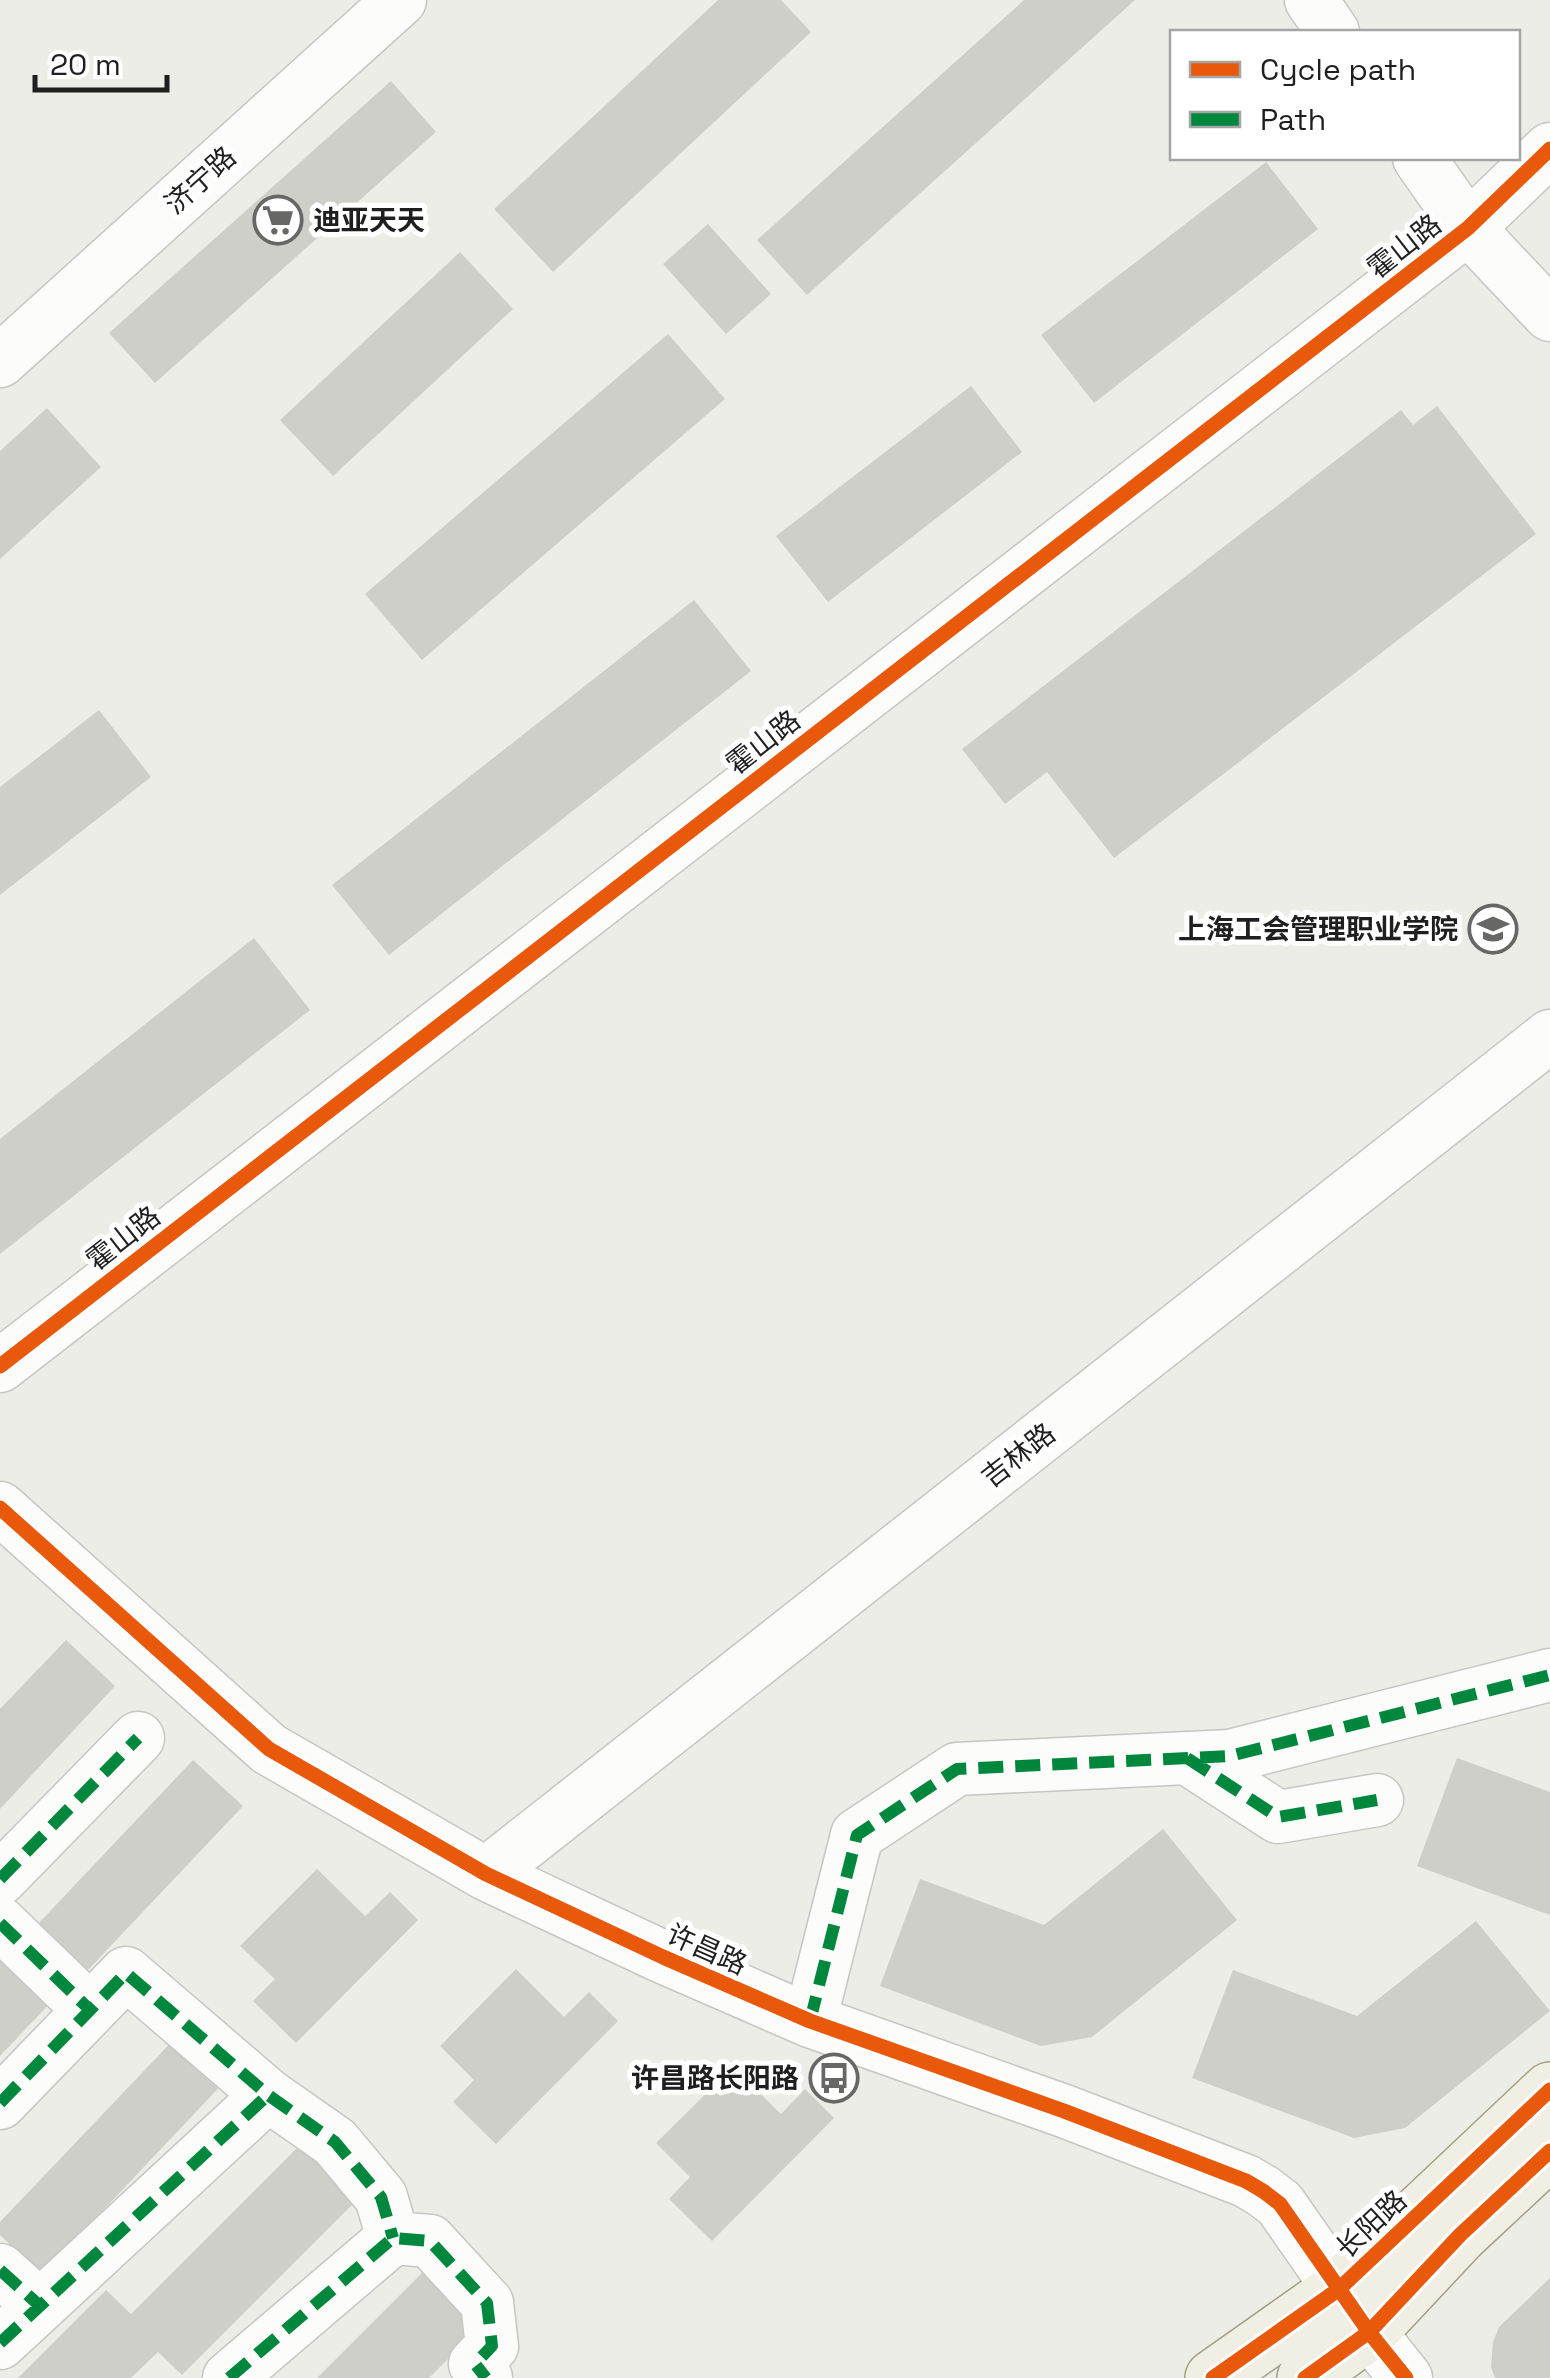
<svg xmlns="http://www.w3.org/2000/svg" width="1550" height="2378" font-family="'Space Grotesk','Noto Sans SC',sans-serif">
<rect width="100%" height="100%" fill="#edede7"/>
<path fill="#cfcfca" d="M718,0h63l30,32 -258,240 -59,-63z
M1024,0h111l-328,295 -50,-55z
M391,81l45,51 -281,251 -46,-50z
M1266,162l52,67 -224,174 -53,-68z
M708,224l63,70 -45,40 -63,-70z
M460,252l53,57 -180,167 -53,-56z
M668,334l57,65 -303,261 -57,-66z
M971,386l51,66 -194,150 -52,-66z
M1437,406l99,128 -422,324 -67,-86 -42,32 -43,-55 439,-339 12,15z
M47,408l54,59 -101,92v-108z
M694,600l57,71 -362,284 -57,-70z
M99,710l52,67 -151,118v-108z
M254,938l56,72 -310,244v-115z
M66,1640l49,46 -115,123v-100z
M1457,1758l93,34v123l-133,-49z
M193,1760l50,46 -156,165 -50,-46z
M1163,1829l74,91 -145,117 -51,9 -161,-60 40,-107 124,46z
M317,1869l48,47 25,-24 28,28 -122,123 -43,-42 22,-22 -35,-33z
M1476,1921l74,90 -145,117 -51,10 -162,-60 41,-108 124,46z
M0,1957l55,41 -55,58z
M516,1969l48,48 25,-25 29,29 -122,123 -43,-42 21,-22 -34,-34z
M180,2033l48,45 -186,197 -42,-40v-13z
M733,2067l48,47 24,-25 29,29 -122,123 -43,-42 21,-22 -34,-34z
M309,2136l56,56 -183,183 -24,-23 -27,26h-113l88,-88 25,24z
M430,2265l57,55 -58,58h-112z
M1550,2278v100h-55l-4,-11 2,-25 6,-15z"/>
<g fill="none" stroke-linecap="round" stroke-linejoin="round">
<g stroke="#c6c6c3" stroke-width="55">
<path id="minor" d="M1311,0l22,32
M1419,158l49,70 82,87
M0,361l400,-361
M0,1366l1468,-1138 82,-79
M0,1508l269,241 217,125 177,83 147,64 254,90 182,70 17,10 17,13 89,128 37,46
M1187,1758l91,59 99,-17
M486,1874l1064,-838
M0,1879l138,-141
M0,1923l90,87
M810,2021l47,-186 100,-66 273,-13 320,-81
M0,2103l126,-130 142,122 67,47 46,55 12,41
M0,2270l40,36
M0,2343l268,-248
M229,2378l164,-140 37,3 57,62 5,43 -17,18 11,14"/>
</g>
<g stroke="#a3a183" stroke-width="58">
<path id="major" d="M1213,2378l126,-89 211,-199
M1305,2378l64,-46 91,-97 90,-84"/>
</g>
<use href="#minor" stroke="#fcfcfb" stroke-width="52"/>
<use href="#major" stroke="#f1efe4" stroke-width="55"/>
<path stroke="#00873e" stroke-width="12" stroke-dasharray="25 12" stroke-linecap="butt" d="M1187,1758l91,59 99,-17
M0,1879l138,-141
M0,1923l90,87
M810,2021l47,-186 100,-66 273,-13 320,-81
M0,2103l126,-130 142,122 67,47 46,55 12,41
M0,2270l40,36
M0,2343l268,-248
M229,2378l164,-140 37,3 57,62 5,43 -17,18 11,14"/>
<g stroke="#fff" stroke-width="21">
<path id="cycleway" d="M0,1366l1468,-1138 82,-79
M0,1508l269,241 217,125 177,83 147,64 254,90 182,70 17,10 17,13 89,128 37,46
M1213,2378l126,-89 211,-199
M1305,2378l64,-46 91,-97 90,-84"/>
</g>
<use href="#cycleway" stroke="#e8590c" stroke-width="15"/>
</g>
<defs>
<g id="supermarket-ring" transform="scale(2.5)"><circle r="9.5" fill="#fff" stroke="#676765" stroke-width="1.5"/><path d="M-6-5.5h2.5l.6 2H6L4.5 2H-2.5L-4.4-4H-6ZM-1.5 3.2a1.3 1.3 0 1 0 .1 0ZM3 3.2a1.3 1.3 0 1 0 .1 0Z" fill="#676765"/></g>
<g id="university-ring" transform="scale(2.5)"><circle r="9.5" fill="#fff" stroke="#676765" stroke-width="1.5"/><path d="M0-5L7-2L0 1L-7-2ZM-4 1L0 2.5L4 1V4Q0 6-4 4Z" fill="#676765"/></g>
<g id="bus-ring" transform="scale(2.5)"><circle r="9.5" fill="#fff" stroke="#676765" stroke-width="1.5"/><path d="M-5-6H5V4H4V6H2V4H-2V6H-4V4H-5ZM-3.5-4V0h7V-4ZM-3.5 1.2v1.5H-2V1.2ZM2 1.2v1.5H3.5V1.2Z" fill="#676765"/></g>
</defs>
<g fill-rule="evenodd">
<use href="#supermarket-ring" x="278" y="220"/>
<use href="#university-ring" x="1493" y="929"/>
<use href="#bus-ring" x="834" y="2078"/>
</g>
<g text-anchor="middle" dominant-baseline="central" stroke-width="10" stroke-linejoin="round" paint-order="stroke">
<g font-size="28" fill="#1f1f1f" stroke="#fff">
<text transform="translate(200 180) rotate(-42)">济宁路</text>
<text transform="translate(1404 246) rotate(-38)">霍山路</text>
<text transform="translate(763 742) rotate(-38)">霍山路</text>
<text transform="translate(123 1238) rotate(-38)">霍山路</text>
<text transform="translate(1018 1455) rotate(-38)">吉林路</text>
<text transform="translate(707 1949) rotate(24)">许昌路</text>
<text transform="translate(1371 2224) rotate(-43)">长阳路</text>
</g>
<g font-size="28" font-weight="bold" fill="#1f1f1f" stroke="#fff" text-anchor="end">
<text x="313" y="220" text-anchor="start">迪亚天天</text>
<text x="1458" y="929">上海工会管理职业学院</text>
<text x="799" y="2078">许昌路长阳路</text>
</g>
</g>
<rect x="1170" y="30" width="350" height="130" fill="#ffffff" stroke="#a5a5a5" stroke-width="2.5"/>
<rect x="1190" y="62" width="50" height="15" fill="#e8590c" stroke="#a5a5a5" stroke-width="2.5"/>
<text x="1260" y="80" font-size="30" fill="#1f1f1f">Cycle path</text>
<rect x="1190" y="112" width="50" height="15" fill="#00873e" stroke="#a5a5a5" stroke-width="2.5"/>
<text x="1260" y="130" font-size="30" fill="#1f1f1f">Path</text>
<path d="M35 75v15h132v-15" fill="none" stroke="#1f1f1f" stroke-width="5"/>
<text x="50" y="75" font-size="30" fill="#1f1f1f" stroke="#ffffff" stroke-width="8" paint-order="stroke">20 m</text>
</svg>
